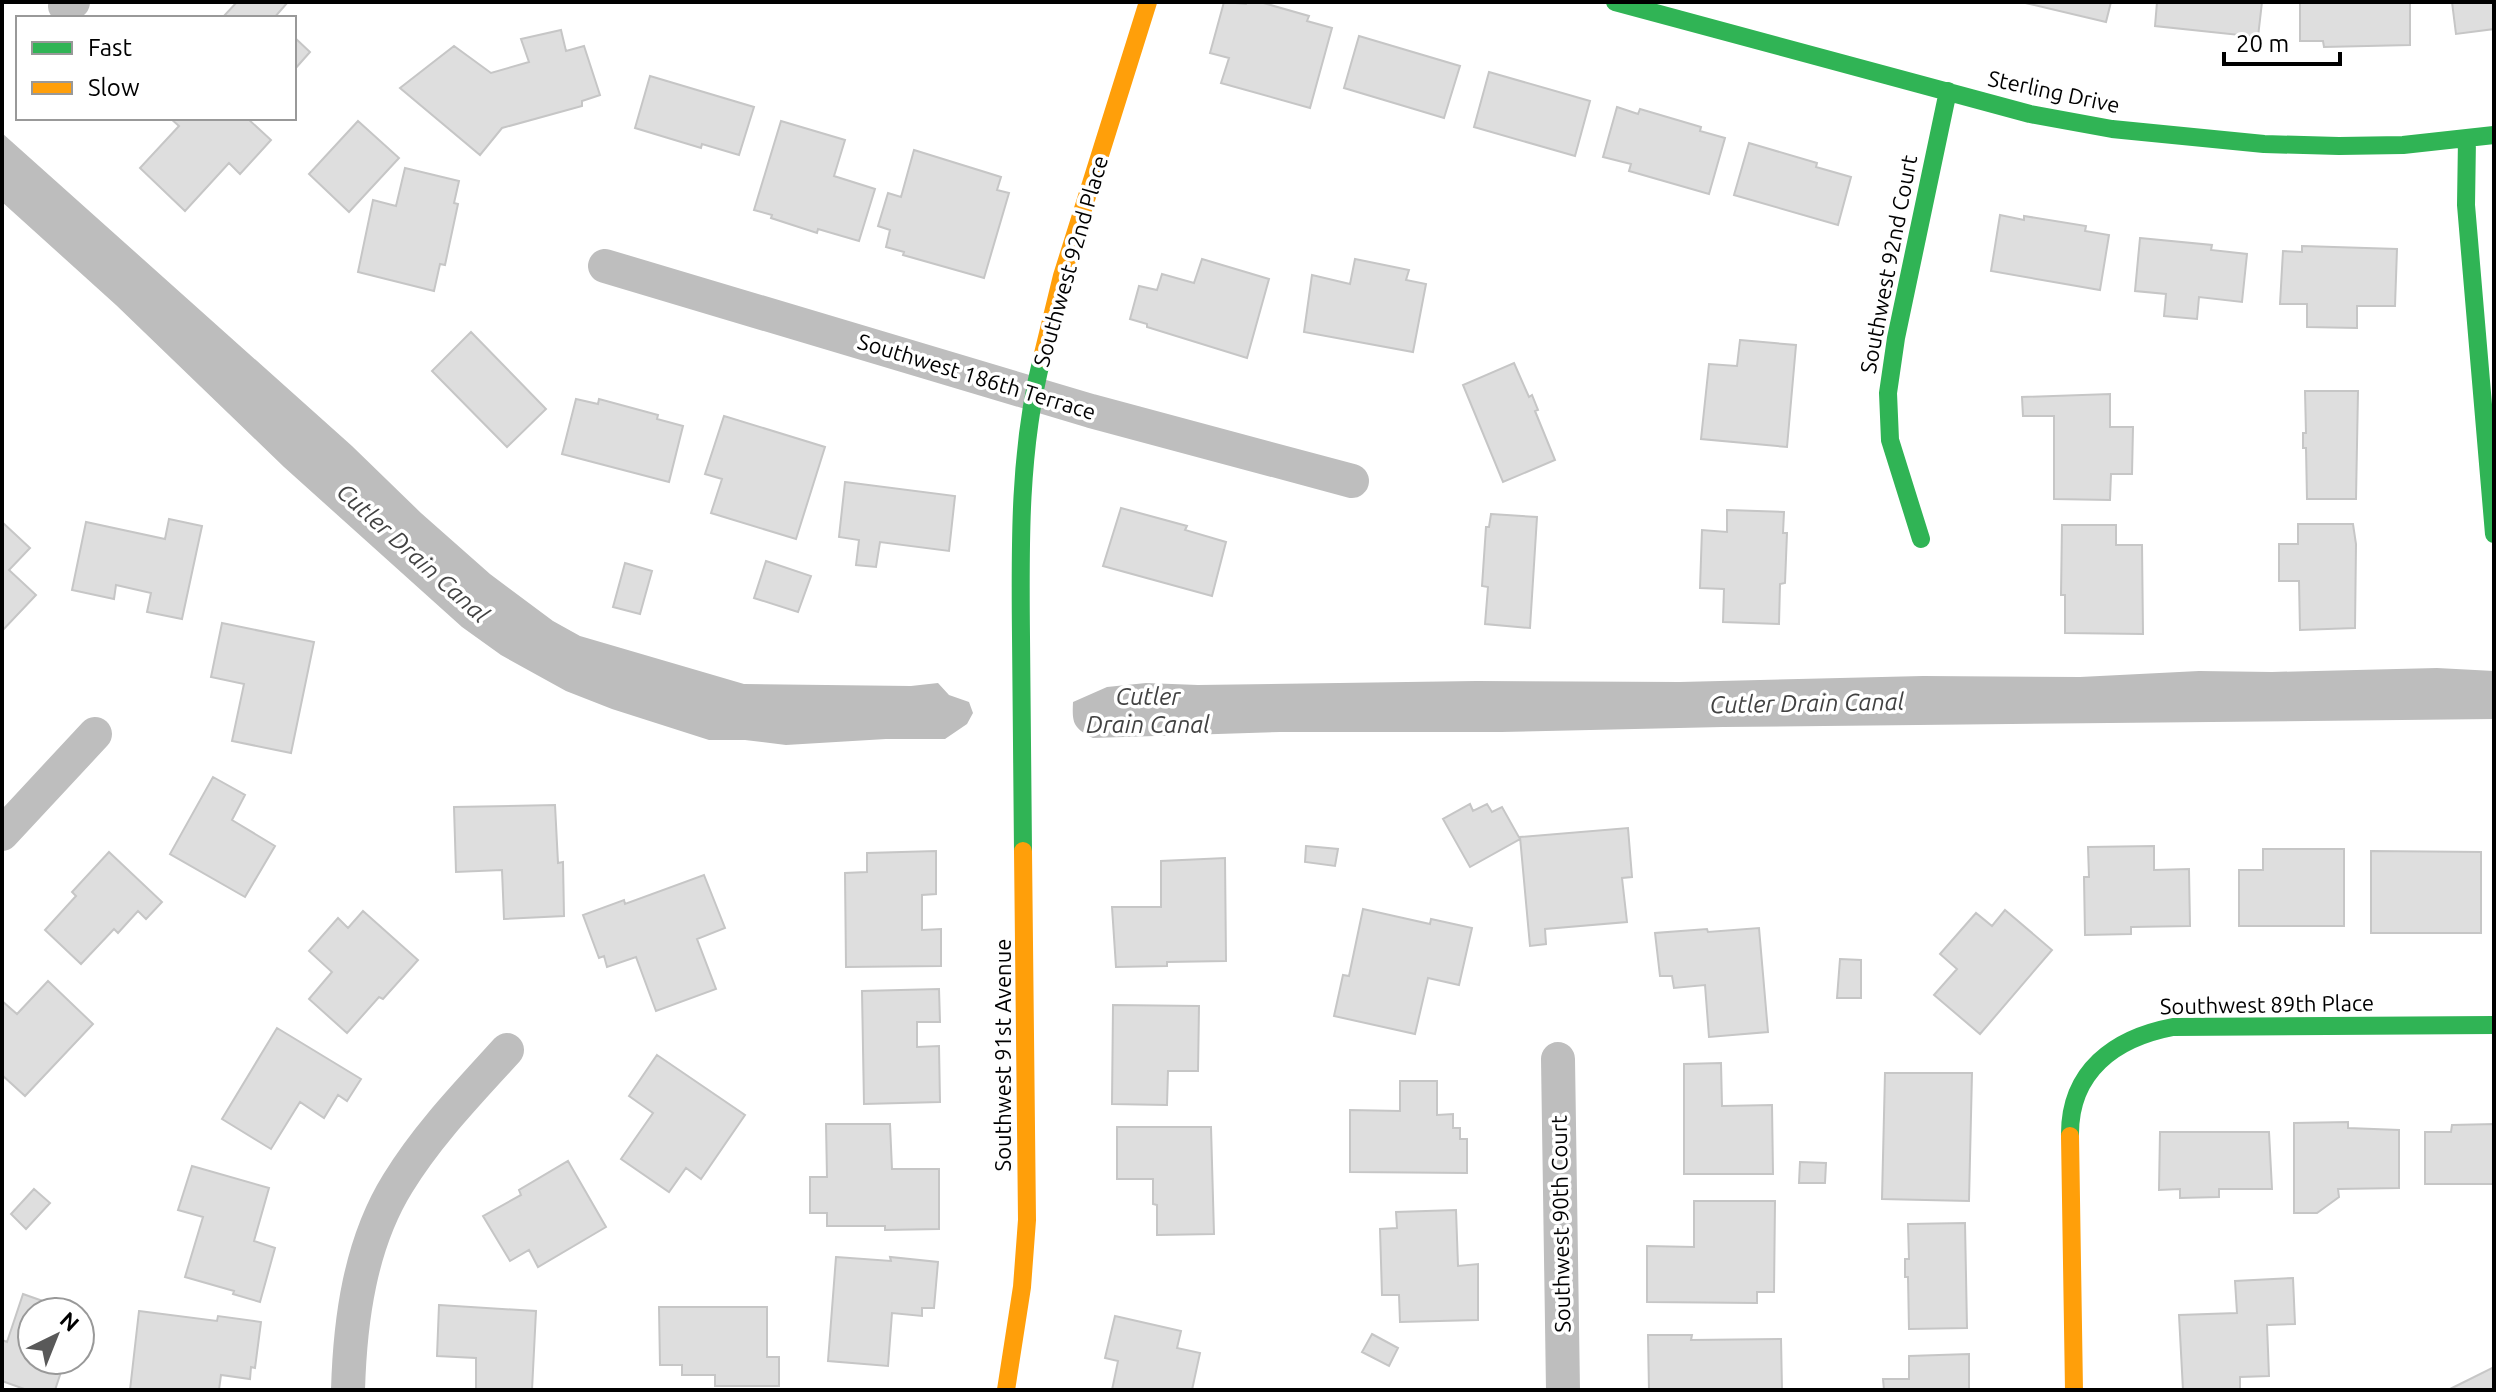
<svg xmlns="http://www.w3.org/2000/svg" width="2496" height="1392" font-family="Ubuntu,sans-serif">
<rect width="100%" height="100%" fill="#fff"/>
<path fill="#bdbdbd" d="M2,133l350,313 69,67 69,61 63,47 27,15 164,48 167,2 27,-3 11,12 20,7 4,11 -6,11 -22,15h-59l-100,6 -41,-5h-36l-97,-31 -46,-18 -65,-36 -39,-28 -178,-160 -168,-162 -114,-103z
M2437,668l57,3v48l-771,8 -222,5h-221l-187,6c-20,-10 -21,-15 -20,-36l34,-15 39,-4 52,2 278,-4 204,1 243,-6 157,1 119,-6 73,1z"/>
<path fill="#dedede" stroke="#c6c6c6" stroke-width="2" d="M237,2h51l-14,16h-52z
M1224,2l22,2 1,-2h13l49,14 -2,5 25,7 -22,80 -89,-25 8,-25 -19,-5z
M2021,2h90l-5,20z
M2157,2h105l-4,35 -103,-11z
M2300,2h110v43l-86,2 -1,-6h-23z
M2452,2h42v27l-38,5z
M561,30l5,21 18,-5 16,49 -18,6v5l-80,22 -22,27 -80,-67 54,-42 37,27 38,-11 -8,-23z
M1359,36l101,30 -16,52 -100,-30z
M294,37l16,15 -16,18z
M1489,72l101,29 -15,55 -101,-29z
M650,76l104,31 -15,48 -37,-11 -1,4 -66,-20z
M1617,107l21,7 2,-5 61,18 -1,4 25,7 -16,56 -80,-23 2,-7 -28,-7z
M170,118h77l24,22 -31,34 -11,-11 -44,48 -45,-43 39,-42z
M358,121l41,37 -50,54 -40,-38z
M781,121l64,19 -11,36 41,13 -16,52 -41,-12 -1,4 -46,-15 1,-3 -18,-5z
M1749,143l68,20 -1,4 35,10 -13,48 -104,-30z
M914,150l87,27 -4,13 12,3 -25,85 -81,-23 1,-3 -18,-5 4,-17 -12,-4 10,-33 13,4z
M405,168l54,13 -5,22 4,1 -13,61 -5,-1 -6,27 -76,-19 15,-72 23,6z
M2000,215l24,5v-4l62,10 -1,5 24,4 -9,55 -109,-19z
M2140,238l72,7 -1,5 36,4 -5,48 -43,-5 -2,22 -33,-3 2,-22 -31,-3z
M2302,246l95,3 -2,57h-38v22l-50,-1v-23h-27l3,-53 19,1z
M1202,259l67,20 -22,79 -100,-31v-3l-17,-5 9,-33 18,4 5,-16 32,9z
M1355,259l54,11 -3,10 20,4 -13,68 -109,-20 8,-57 38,9z
M471,332l75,77 -39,38 -75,-76z
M1740,340l56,5 -9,102 -86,-8 8,-75 28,2z
M1514,363l15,34 3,-2 6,15 -3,1 20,49 -52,22 -40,-97z
M2305,391h53l-2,108h-49l-1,-51h-3v-15h3z
M2110,394v33h23l-1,47h-21l-1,26 -56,-1v-83h-31l-1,-19z
M576,399l22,5 1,-5 59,16 -1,4 26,7 -14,56 -107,-28z
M724,416l101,31 -29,92 -85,-26 11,-34 -17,-5z
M845,482l110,14 -6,55 -69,-9 -4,25 -20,-2 3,-25 -20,-3z
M1121,508l66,18 -2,4 41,12 -14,54 -109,-30z
M1727,510l57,2 -1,21h4l-2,50 -5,1 -1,40 -56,-2 1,-33 -24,-1 2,-58 25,2z
M1491,514l46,3 -7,111 -45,-4 3,-37 -6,-1 4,-59h3z
M169,519l33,7 -20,93 -35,-7 4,-19 -35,-8 -2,14 -42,-9 14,-68 79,17z
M2,522l28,26 -21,22 27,25 -34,36z
M2298,524h55l3,20 -1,84 -55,2 -1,-49h-20v-37h19z
M2062,525h54v20h26l1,89 -78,-1v-38h-4z
M766,561l45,15 -13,36 -44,-14z
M625,563l27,8 -12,43 -27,-7z
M222,623l92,19 -23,111 -59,-12 12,-57 -33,-7z
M213,777l32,18 -13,25 43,26 -30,51 -75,-43z
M1470,804l3,7 14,-7 5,8 10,-5 18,32 -50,28 -27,-48z
M555,805l3,58 5,-1 1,54 -60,3 -2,-49 -46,2 -2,-65z
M1628,828l4,49 -10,1 5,44 -82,7 1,15 -16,2 -10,-109z
M1306,846l32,3 -3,17 -30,-4z
M2154,846v24l35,-1 1,57 -59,1v7l-46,1 -1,-58h5l-1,-30z
M2263,849h81v77h-105v-56h24z
M936,851v43l-14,1v35l19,-1v37l-95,1 -1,-94 22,-1v-19z
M2371,851l110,1v81h-110z
M109,852l53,50 -16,17 -8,-8 -20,22 -4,-4 -33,35 -36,-34 31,-34 -4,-4z
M1225,858l1,103 -59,1v4l-51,1 -4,-60h49v-46z
M704,875l21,53 -28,11 19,50 -60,22 -20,-54 -29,10 -3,-11 -5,2 -16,-43 41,-15 1,4z
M1363,909l67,15 1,-5 41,9 -13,57 -31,-7 -13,56 -81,-18 9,-41 6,1z
M2005,910l47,40 -72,84 -46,-39 23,-26 -17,-15 36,-41 16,13z
M363,911l55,49 -35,39 -4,-2 -32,36 -38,-34 23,-27 -23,-21 29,-33 10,10z
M1759,928l9,104 -59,5 -4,-52 -31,3 -2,-12h-12l-5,-43 52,-4 1,3z
M1840,959l21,1v38h-24z
M48,981l45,43 -68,72 -23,-21v-74l15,13z
M939,989l1,33h-23v25l22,-1 1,56 -76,2 -2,-113z
M1113,1005l86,1 -1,65h-30l-1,34 -55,-1z
M277,1028l84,51 -14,22 -9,-6 -14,23 -24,-16 -29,47 -49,-30z
M657,1055l88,60 -44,64 -15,-11 -17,24 -48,-33 32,-46 -24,-17z
M1721,1063l1,43 50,-1 1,69h-89v-110z
M1885,1073h87l-3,128 -87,-2z
M1400,1081h37v34l16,-1v14h7v11h7v34l-117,-1v-62l50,1z
M2348,1122v6l51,2v58l-61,1 1,8 -22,16h-23v-90z
M826,1124h64l2,45h47v60l-54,1v-4h-58v-13h-17v-36h17z
M2494,1124v60h-69v-52h26l1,-7z
M1117,1127h94l3,107 -57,1v-30l-4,-1v-25h-36z
M2160,1132h109l3,57h-53v8l-39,1v-9l-21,1z
M568,1161l38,66 -68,40 -9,-17 -19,11 -27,-45 38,-21 -2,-5z
M1800,1162l26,1 -1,20h-26z
M192,1166l77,22 -15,53 21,7 -15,54 -27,-8 1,-3 -49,-14 18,-60 -25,-7z
M34,1189l16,14 -24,26 -15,-15z
M1694,1201h81l-1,91h-17v11l-110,-1v-56l47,1z
M1456,1210l2,56 20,-2v56l-78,2 -1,-27h-17l-2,-66 17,-1 -1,-16z
M1965,1223l2,105 -58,1 -1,-52h-3v-18h4l-1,-35z
M836,1257l55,4 -1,-4 48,5 -4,46h-12v8l-30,-3 -4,53 -60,-5z
M2293,1278l2,46 -28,1 2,51 -29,1v13h-57l-4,-75 58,-2 -2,-32z
M23,1294l51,18h-42v48h33l-10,30h-28l-25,-9v-41l5,2z
M439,1305l97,6 -4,79h-56v-32l-39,-2z
M659,1307h108v50h12v29h-64v-11h-33v-10h-22z
M139,1311l78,10 1,-5 43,6 -6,46 -4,-1 -1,12 -29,-4 -2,15h-89z
M1115,1316l66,15 -4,17 23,5 -8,37h-80l6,-29 -13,-3z
M1372,1334l26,14 -9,18 -27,-14z
M1648,1335h44l-1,5 90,-1 1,51h-133z
M1969,1354v36h-85l-1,-11h26v-23z
M2494,1367v23h-46z"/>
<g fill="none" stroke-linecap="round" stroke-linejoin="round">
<path stroke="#bebebe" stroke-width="34" d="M65,6l8,-4
M605,266l486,145 261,70
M2,834l93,-100
M1558,1059l5,331
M348,1390c2,-70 12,-146 50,-207 30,-49 71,-91 109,-133"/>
<path stroke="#30b455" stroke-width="18" d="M1615,2l415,112 82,15 152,15 75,2 64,-1 91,-10
M2467,139l-1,66 28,329
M1921,539l-31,-99 -2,-47 8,-55 52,-247
M1023,851c-1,-71 -1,-143 -2,-214 -1,-93 -2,-188 21,-279
M2070,1136c-1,-65 45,-98 103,-109l321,-2"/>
<path stroke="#ff9f0a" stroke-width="18" d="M1042,358l20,-82 86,-274
M2070,1136l4,254
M1006,1390l16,-103 5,-67 -4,-369"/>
</g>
<g text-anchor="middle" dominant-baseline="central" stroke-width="7" stroke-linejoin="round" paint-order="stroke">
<g font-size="22" fill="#000" stroke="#fff">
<text transform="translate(2054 91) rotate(12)">Sterling Drive</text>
<text transform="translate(1070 261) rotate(-74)">Southwest 92nd Place</text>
<text transform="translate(1888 264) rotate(-79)">Southwest 92nd Court</text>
<text transform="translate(977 376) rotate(17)">Southwest 186th Terrace</text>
<text transform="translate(2267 1004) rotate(-1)">Southwest 89th Place</text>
<text transform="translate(1002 1055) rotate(-90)">Southwest 91st Avenue</text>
<text transform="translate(1560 1224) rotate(-91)">Southwest 90th Court</text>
</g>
<g font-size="24" font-style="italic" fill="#424242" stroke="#fff">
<text transform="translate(413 553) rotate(42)">Cutler Drain Canal</text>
<text x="1148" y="696">Cutler<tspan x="1148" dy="28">Drain Canal</tspan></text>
<text transform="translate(1807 703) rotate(-1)">Cutler Drain Canal</text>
</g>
</g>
<rect width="2496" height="1392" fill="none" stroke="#000000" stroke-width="8"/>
<rect x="16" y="16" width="280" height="104" fill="#ffffff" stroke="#999999" stroke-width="2"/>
<rect x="32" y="42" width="40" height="12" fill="#30b455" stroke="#999999" stroke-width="2"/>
<text x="88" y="56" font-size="24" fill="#000000">Fast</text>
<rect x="32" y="82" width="40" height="12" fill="#ff9f0a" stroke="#999999" stroke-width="2"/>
<text x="88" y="96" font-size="24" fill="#000000">Slow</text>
<g transform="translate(56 1336) rotate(43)"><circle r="38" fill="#ffffff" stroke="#999999" stroke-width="2"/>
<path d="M0-6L14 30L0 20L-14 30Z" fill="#595959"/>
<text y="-12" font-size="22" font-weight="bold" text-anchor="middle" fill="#000000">N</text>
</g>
<path d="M2224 52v12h116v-12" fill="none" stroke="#000000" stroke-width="4"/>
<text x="2236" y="52" font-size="24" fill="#000000" stroke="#ffffff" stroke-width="6" paint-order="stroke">20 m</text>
</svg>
